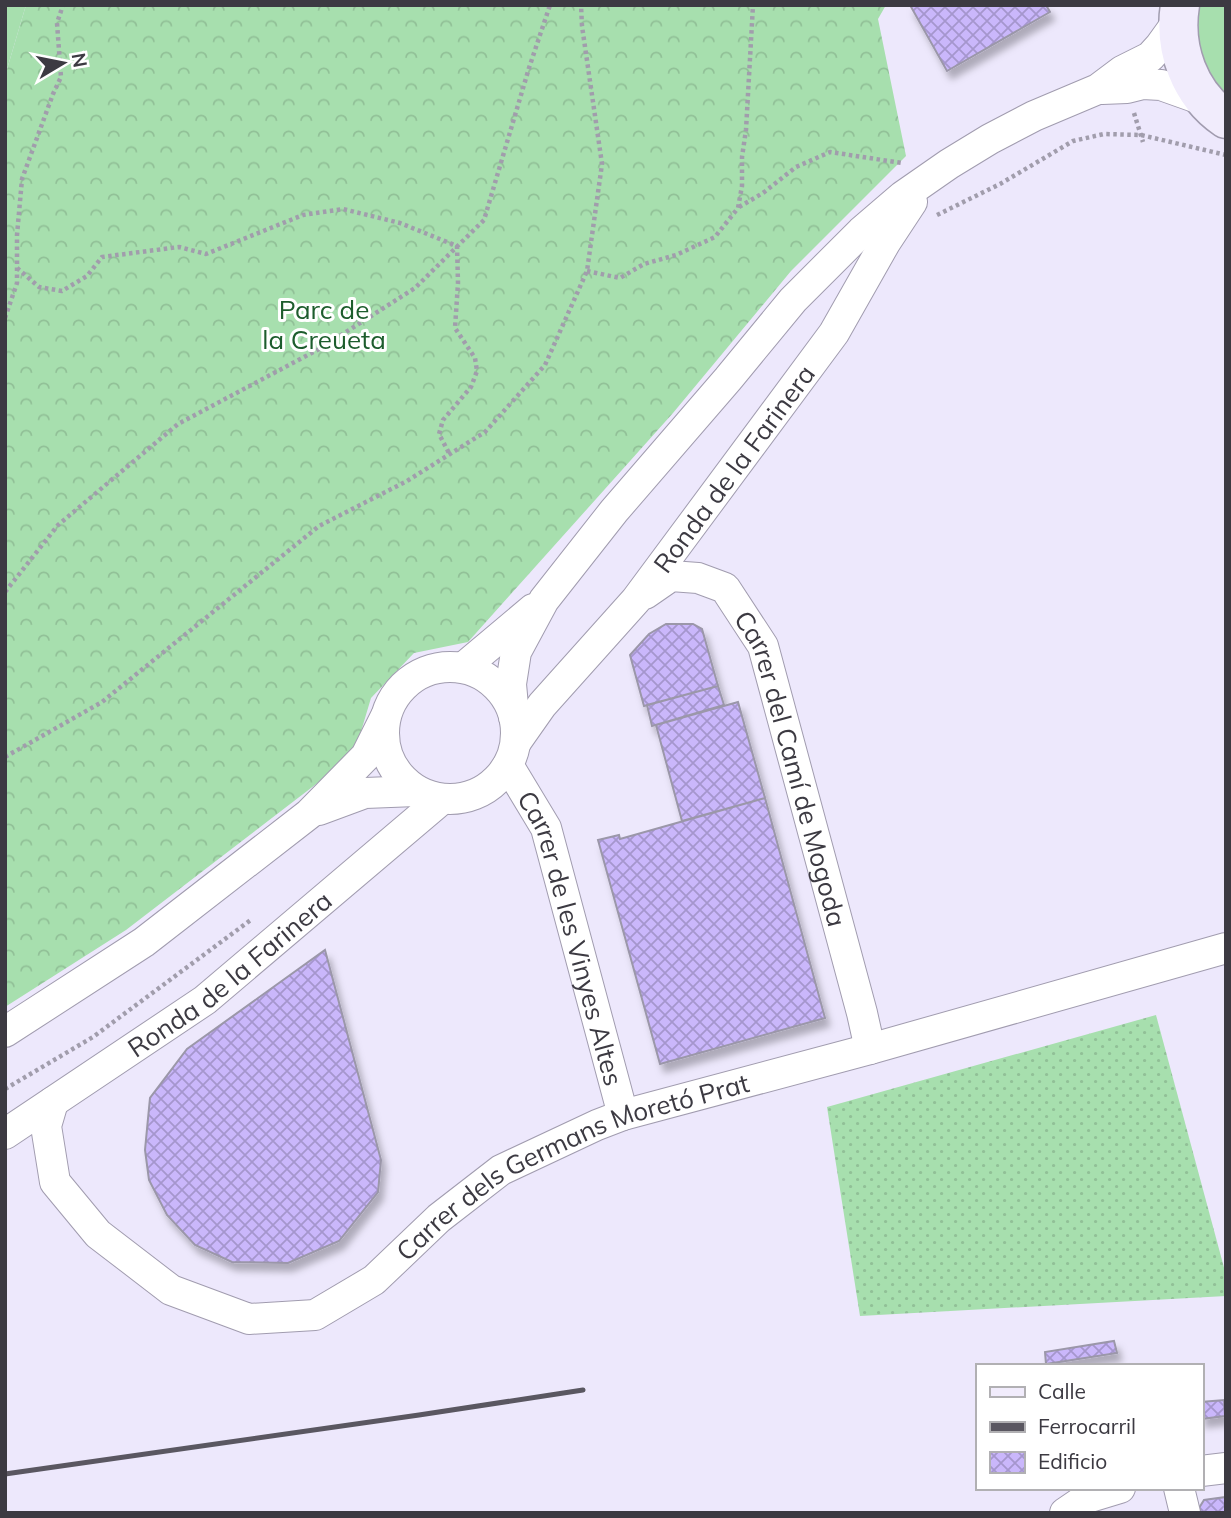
<svg xmlns="http://www.w3.org/2000/svg" width="1231" height="1518" font-family="Mulish,sans-serif">
<defs>
<pattern id="forest-crowns" width="20" height="18" patternUnits="userSpaceOnUse" patternTransform="scale(1.75)"><rect width="20" height="18" fill="#a7dfae"/><path d="M2 6a3 3 0 1 1 6 0M12 15a3 3 0 1 1 6 0" fill="none" stroke="#91c097"/></pattern>
<pattern id="garden-dots" width="8" height="8" patternUnits="userSpaceOnUse" patternTransform="scale(1.75)"><rect width="8" height="8" fill="#a7dfae"/><path d="M2 2h.1M6 6h.1" fill="none" stroke="#91c097" stroke-width="1.8" stroke-linecap="round"/></pattern>
<pattern id="building-cross-hatch" width="8" height="8" patternUnits="userSpaceOnUse" patternTransform="scale(1.75)"><rect width="8" height="8" fill="#cab7fb"/><path d="M0 0l8 8M0 8l8-8" fill="none" stroke="#a596cd"/></pattern>
<filter id="shadow"><feDropShadow dx="4.5" dy="8" stdDeviation="3.5" flood-color="#0004"/></filter>
</defs>
<rect width="100%" height="100%" fill="#ede8fc"/>
<path fill="#a7dfae" d="M5,5h21l-21,71z
M1197,5h29v91l-27,-39 -4,-45z"/>
<path fill="url(#forest-crowns)" d="M26,5h860l-8,14 28,137 -115,115 -118,142 -205,229 -54,11 -43,45 -17,57 -228,175 -121,77v-931z"/>
<path fill="url(#garden-dots)" d="M1156,1015l70,260v21l-366,20 -33,-209z"/>
<path fill="url(#building-cross-hatch)" stroke="#9b97a9" stroke-width="2" filter="url(#shadow)" d="M910,5h136l4,7 -103,59z
M666,624h27l9,5 16,57 -74,20 -14,-51 19,-21z
M718,686l6,19 -72,21 -5,-21z
M738,702l27,96 -83,23 -26,-96z
M765,798l60,220 -165,46 -62,-224 21,-5 1,4z
M325,950l56,210 -3,32 -39,49 -51,22 -56,-1 -37,-17 -28,-30 -18,-35 -4,-30 5,-52 37,-49z
M1114,1341l3,12 -71,11 -1,-12z
M1224,1400l1,16 -24,3v-17z
M1226,1497v16h-25l-2,-5 5,-8z"/>
<g fill="none" stroke-linecap="round" stroke-linejoin="round">
<g stroke="#a19caf" stroke-width="32">
<g id="street">
<path d="M1102,89l25,-1 16,-4 18,1 45,16"/>
<path id="s1" d="M645,594l26,-18 27,2 27,10 38,58 99,367 8,36"/>
<circle cx="450" cy="733" r="66"/>
<path d="M464,667l69,-58"/>
<path d="M514,717l-3,-33 5,-32 28,-52 70,-89 114,-132 65,-79 68,-68 42,-36 46,-32 41,-25 44,-23 64,-27 24,-18 28,-14 10,-11 18,-25"/>
<path id="s2" d="M516,742l26,-37 94,-105 198,-267 51,-90 27,-41"/>
<path id="s3" d="M508,765l38,63 77,287"/>
<path d="M319,810l46,-17 51,-2"/>
<path d="M5,1032l139,-90 165,-128 57,-58 19,-38"/>
<path id="s4" d="M53,1102l-7,24 9,56 43,52 73,56 78,29 66,-4 59,-35 65,-62 62,-48 96,-45 26,-10 247,-66 356,-101"/>
<path id="s5" d="M5,1134l200,-134 237,-201"/>
<path d="M1201,1471l25,-3"/>
<path d="M1179,1488l6,25"/>
<path d="M1065,1513l22,-15 33,-10"/>
</g>
</g>
<g stroke="#a19caf" stroke-width="41">
<path id="secondary" d="M1180,5c-7,43 9,89 46,114"/>
</g>
<path stroke="#a19dac" stroke-width="4.5" stroke-dasharray="3.5 3.5" stroke-linecap="butt" d="M1134,113l9,29
M739,207l24,-14 33,-26 34,-15 72,11
M937,215l63,-31 73,-43 31,-7 37,1 85,20
M17,268l22,19 23,4 25,-15 15,-19 77,-10 27,7 97,-39 40,-6 57,14 57,23 1,37 -3,45 20,30 2,13 -6,16 -28,33 -4,14 11,21
M587,271l33,7 24,-14 32,-9 39,-18 23,-29 4,-22v-29l4,-27 7,-125
M5,318l12,-35v-48l5,-56 31,-85 8,-17 -4,-54 6,-18
M5,592l53,-67 120,-101 143,-76 94,-60 69,-68 45,-152 21,-63
M5,757l97,-55 217,-176 88,-45 78,-49 60,-67 42,-94 15,-107 -20,-138 -1,-21
M5,1089l88,-52 159,-118"/>
<use href="#street" stroke="#fff" stroke-width="30"/>
<use href="#secondary" stroke="#f1ecfc" stroke-width="38"/>
<path stroke="#5a5761" stroke-width="5" d="M5,1474l414,-59 164,-25"/>
</g>
<g text-anchor="middle" dominant-baseline="central" stroke-width="6" stroke-linejoin="round" paint-order="stroke">
<g font-size="26" fill="#1d5d2d" stroke="#fff">
<text x="324" y="309">Parc de<tspan x="324" dy="30">la Creueta</tspan></text>
</g>
<g font-size="26" fill="#3c3a42" stroke="#fff">
<text stroke="none"><textPath href="#s2" startOffset="350">Ronda de la Farinera</textPath></text>
<text stroke="none"><textPath href="#s1" startOffset="282">Carrer del Camí de Mogoda</textPath></text>
<text stroke="none"><textPath href="#s3" startOffset="186">Carrer de les Vinyes Altes</textPath></text>
<text stroke="none"><textPath href="#s5" startOffset="276">Ronda de la Farinera</textPath></text>
<text stroke="none"><textPath href="#s4" startOffset="693">Carrer dels Germans Moretó Prat</textPath></text>
</g>
</g>
<rect width="1231" height="1518" fill="none" stroke="#3c3a42" stroke-width="14"/>
<rect x="976" y="1364" width="228" height="126" fill="#ffffff" stroke="#b1b0b3" stroke-width="2"/>
<rect x="990" y="1387" width="35" height="10" fill="#f1ecfc" stroke="#b1b0b3" stroke-width="2"/>
<text x="1038" y="1399" font-size="21" fill="#3c3a42">Calle</text>
<rect x="990" y="1422" width="35" height="10" fill="#5a5761" stroke="#b1b0b3" stroke-width="2"/>
<text x="1038" y="1434" font-size="21" fill="#3c3a42">Ferrocarril</text>
<rect x="990" y="1452" width="35" height="21" fill="url(#building-cross-hatch)" stroke="#b1b0b3" stroke-width="2"/>
<text x="1038" y="1469" font-size="21" fill="#3c3a42">Edificio</text>
<g transform="translate(63 63) rotate(80)" stroke="#ffffff" stroke-width="5" paint-order="stroke">
<path d="M0-5L12 26L0 18L-12 26Z" fill="#3c3a42"/>
<text y="-10" font-size="19" font-weight="bold" text-anchor="middle" fill="#3c3a42">N</text>
</g>
</svg>
